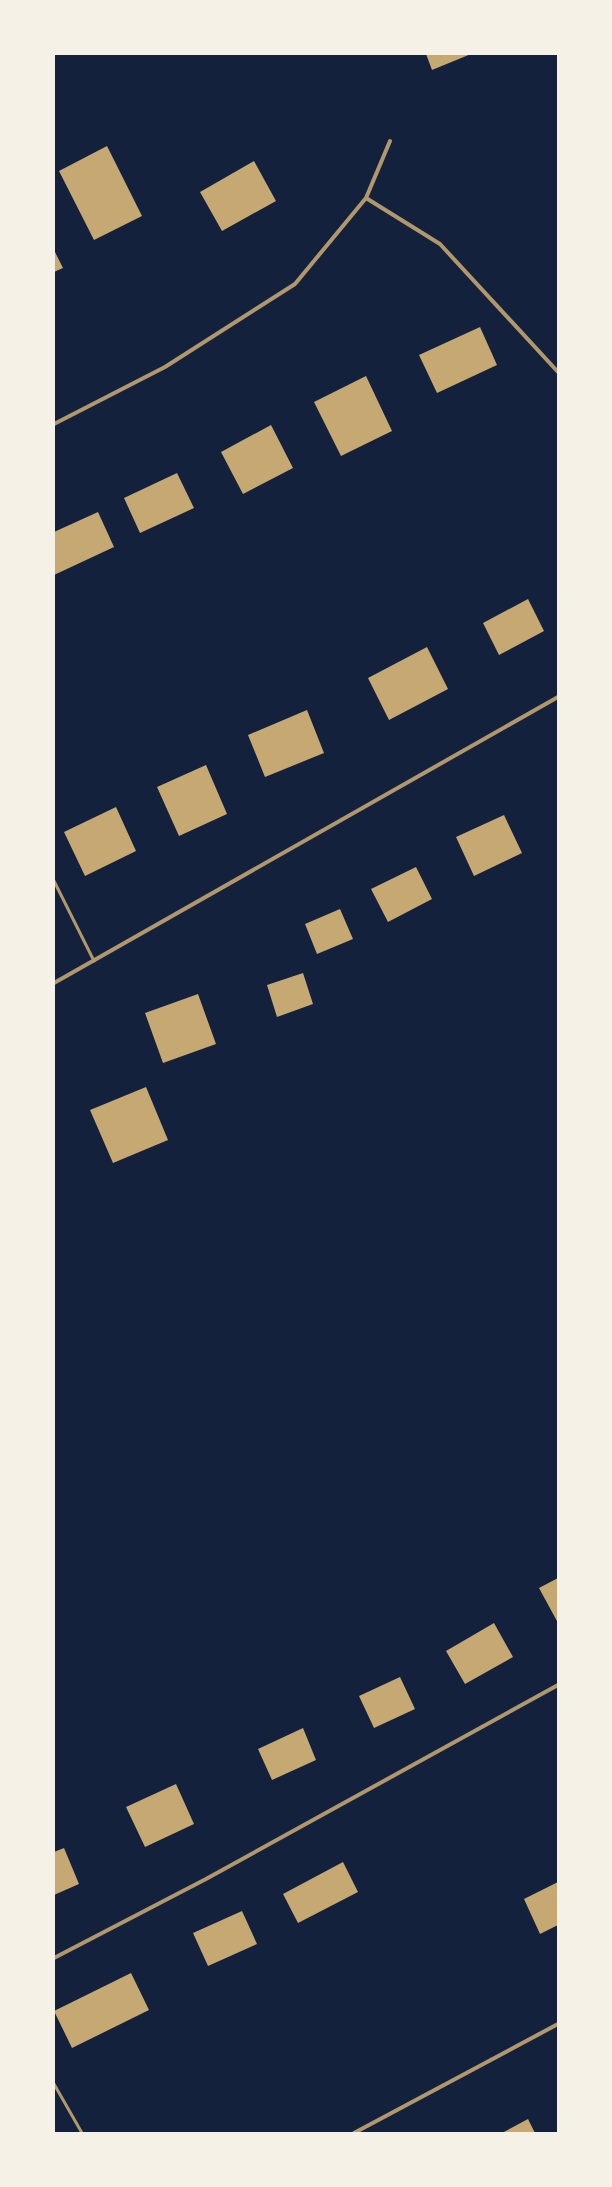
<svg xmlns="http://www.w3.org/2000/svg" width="612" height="2187" font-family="'Nunito Sans',sans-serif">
<rect width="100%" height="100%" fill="#14213d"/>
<path fill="#c6a872" d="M426,54h45l-39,16z
M107,146l35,70 -48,24 -35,-69z
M254,161l22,40 -54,30 -22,-39z
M54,250l9,18 -9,4z
M480,327l17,38 -60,28 -18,-38z
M366,376l26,55 -51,25 -27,-54z
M271,425l22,43 -50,26 -22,-42z
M177,473l17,35 -54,25 -16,-35z
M98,512l16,35 -60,28v-43z
M528,599l16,32 -45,24 -16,-32z
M427,647l21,42 -59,31 -21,-42z
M307,710l17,43 -59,24 -17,-42z
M206,765l21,49 -48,22 -22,-49z
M116,807l20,44 -51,25 -21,-44z
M504,815l18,38 -48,23 -18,-39z
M416,867l16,32 -44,23 -17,-33z
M340,909l13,30 -36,15 -12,-30z
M303,973l10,31 -36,13 -10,-32z
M198,994l18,50 -53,19 -18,-50z
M146,1087l22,53 -55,23 -23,-53z
M558,1578v45l-19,-35z
M494,1623l19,34 -48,27 -19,-33z
M400,1677l15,32 -41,19 -15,-32z
M303,1728l13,32 -44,20 -14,-31z
M176,1784l18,40 -49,23 -19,-40z
M64,1848l15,36 -25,11v-43z
M343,1862l15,30 -60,31 -15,-29z
M558,1882v43l-18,9 -16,-35z
M242,1911l15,33 -49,22 -15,-33z
M131,1973l18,37 -77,38 -18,-37z
M528,2119l7,14h-33z"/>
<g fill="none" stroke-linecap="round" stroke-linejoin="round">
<path stroke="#b1986c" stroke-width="3" d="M54,881l40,80
M54,2084l28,49"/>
<path stroke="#b1986c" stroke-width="4" d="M366,198l74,46 118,128
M54,424l111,-57 130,-83 71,-86 24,-57
M54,983l504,-286
M54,1958l152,-79 352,-194
M354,2133l204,-109"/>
</g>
<rect width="612" height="2187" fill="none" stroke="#f6f1e7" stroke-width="110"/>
</svg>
